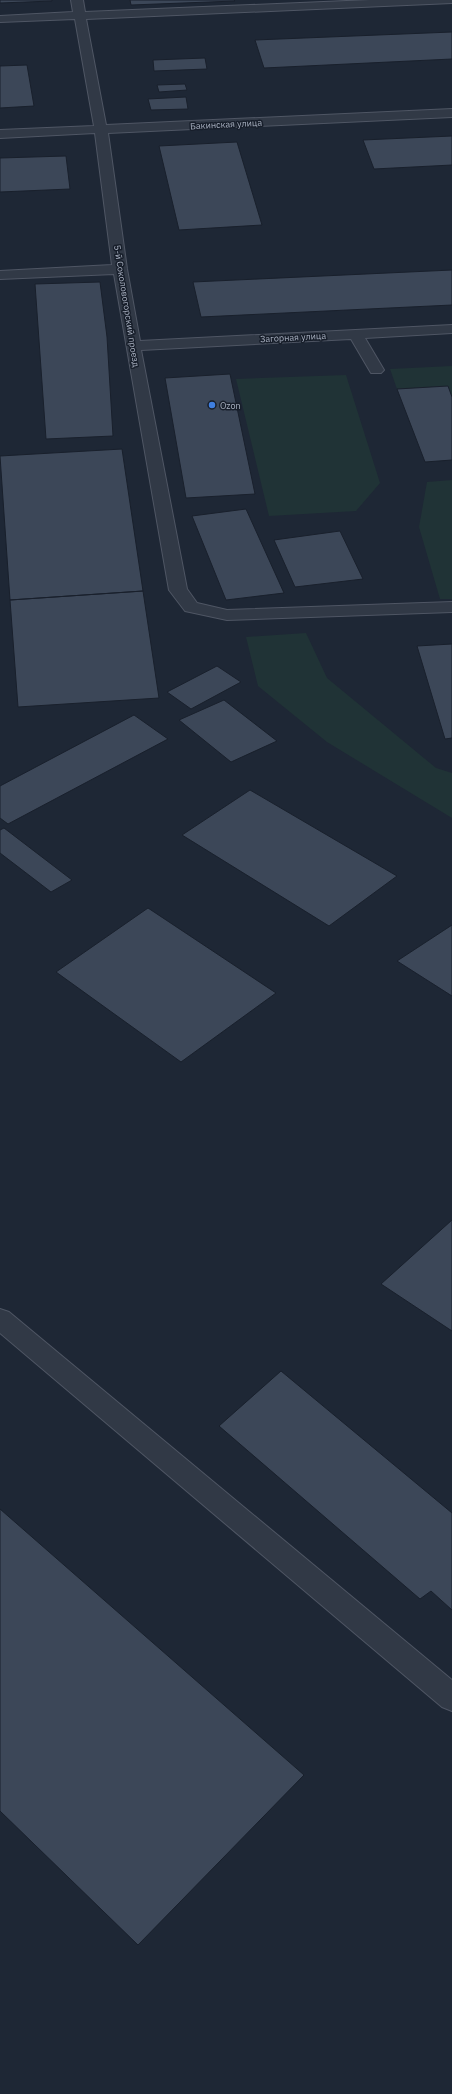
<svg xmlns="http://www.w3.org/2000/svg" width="452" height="2094" font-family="'IBM Plex Sans',sans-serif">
<rect width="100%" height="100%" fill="#1e2735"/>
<path fill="#203336" d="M452,366v31l-5,-11 -50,3 -7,-20z
M346,375l34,108 -24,28 -87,5 -33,-137z
M452,480v119h-12l-21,-72 8,-45z
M306,633l21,45 109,90 16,5v45l-125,-76 -69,-56 -12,-49z"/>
<path fill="#3c4758" stroke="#19202c" d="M0,0h52v1l-52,2z
M130,0h104l1,1 -104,4z
M452,32v27l-188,9 -9,-28z
M205,58l2,11 -53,2 -1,-11z
M27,65l7,41 -34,2v-42z
M185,84l2,6 -28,2 -2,-7z
M186,97l2,12 -37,1 -3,-11z
M452,136v29l-78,4 -11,-29z
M237,142l25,83 -83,5 -20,-84z
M66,156l4,33 -70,3v-34z
M452,270v35l-251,12 -8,-35z
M100,282l7,55 6,99 -67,3 -11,-155z
M230,374l25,120 -69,4 -21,-120z
M448,386l4,11v63l-27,2 -28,-73z
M122,449l21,142 -133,9 -10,-144z
M246,509l38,84 -58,7 -34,-84z
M340,531l23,48 -68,8 -21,-47z
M143,591l16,107 -141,9 -8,-107z
M452,644v94l-7,1 -28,-93z
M217,666l24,16 -50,27 -24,-17z
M224,700l53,41 -46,21 -52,-42z
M134,715l34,24 -160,85 -8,-6v-32z
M250,790l147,86 -68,50 -147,-91z
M4,828l68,52 -21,12 -51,-39v-23z
M148,908l128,85 -95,69 -125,-90z
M452,925v71l-55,-35z
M452,1220v111l-71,-47z
M281,1371l171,142v97l-21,-19 -11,8 -201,-173z
M0,1509l304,266 -166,170 -138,-134z"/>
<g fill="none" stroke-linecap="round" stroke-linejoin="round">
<g stroke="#4f5664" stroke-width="2">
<path id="minor" d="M71,0h12l2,12 285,-12h82v3l-366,16 20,106 346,-16v8l-344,16 19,136 13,72 312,-16v8l-87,5 19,32 -3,3h-10l-20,-34 -210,11 46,239 10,14 30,7 225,-8v10l-225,8 -42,-9 -16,-21 -55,-316 -114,5v-8l112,-6 -17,-132 -95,5v-8l94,-4 -19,-107 -75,3v-6l73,-4z
M0,1309l9,3 443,368v31l-10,-4 -442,-374z"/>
</g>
<use href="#minor" fill="#313946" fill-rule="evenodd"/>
</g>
<circle fill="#3f7fe0" stroke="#171e2a" stroke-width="1.5" cx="212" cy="405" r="4"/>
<g text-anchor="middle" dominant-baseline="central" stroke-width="3" stroke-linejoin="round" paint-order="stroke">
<g font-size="9" fill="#abb3c3" stroke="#171e2a">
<text transform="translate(226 124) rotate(-3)">Бакинская улица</text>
<text transform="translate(127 306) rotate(81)">5-й Соколовогорский проезд</text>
<text transform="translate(293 337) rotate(-3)">Загорная улица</text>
</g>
<g font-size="9" fill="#abb3c3" stroke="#171e2a" text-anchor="start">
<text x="220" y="405">Ozon</text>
</g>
</g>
</svg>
